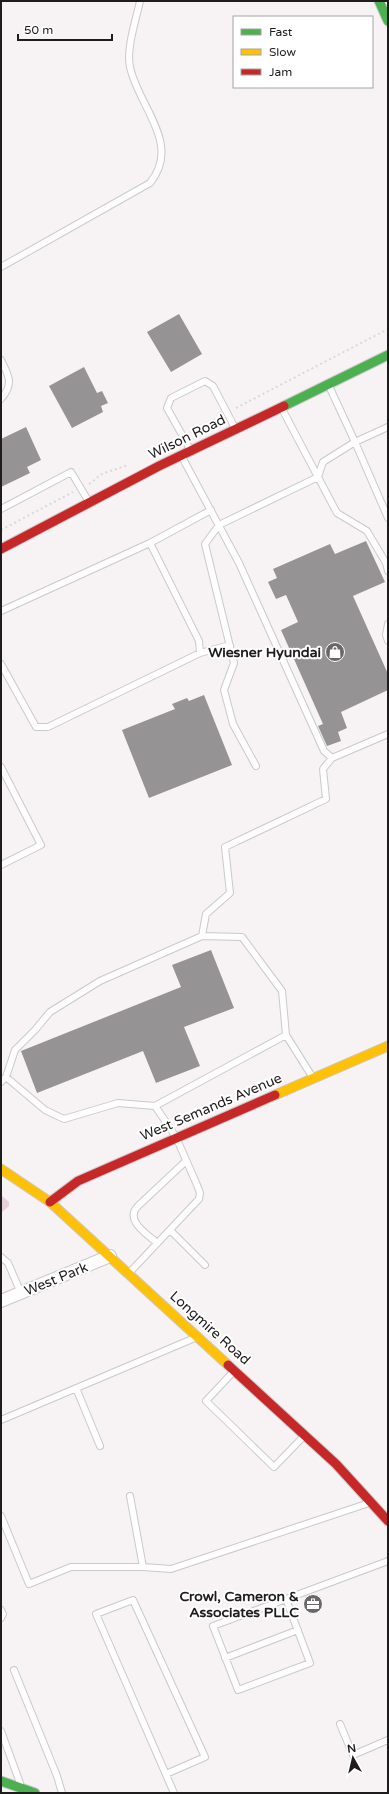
<svg xmlns="http://www.w3.org/2000/svg" width="389" height="1794" font-family="'Varela Round',sans-serif">
<rect width="100%" height="100%" fill="#f7f3f5"/>
<path fill="#eacfd7" d="M1,1195l8,7v4l-8,7z"/>
<path fill="#959394" d="M179,314l23,40 -31,18 -24,-40z
M84,367l13,26 5,-2 6,12 -7,3 2,6 -31,16 -23,-42z
M26,427l15,33 -14,7 3,6 -29,14v-48z
M366,541l19,41 -32,14 35,78v16l-47,22 6,16 -9,4 3,9 -14,5 -9,-20 5,-2 -42,-94 17,-8 -12,-27 -10,4 -8,-17 9,-4 -4,-9 57,-25 5,10z
M204,695l28,70 -83,33 -27,-68 53,-21 -3,-5 15,-6 2,3z
M211,950l23,58 -50,19 16,39 -44,17 -13,-32 -106,42 -16,-42 160,-64 -9,-22z"/>
<g fill="none" stroke-linecap="round" stroke-linejoin="round">
<g stroke="#cbc9ca" stroke-width="8">
<path id="lane" d="M1,267l149,-84c32,-39 -12,-77 -20,-116 -4,-18 6,-47 10,-66
M1,360c8,16 13,24 0,39
M329,386l26,56 33,-15
M281,407l56,106 30,18 19,32 2,8
M190,449l-23,-41 4,-10 34,-17 8,5 22,42
M182,457l57,106 85,188 8,7 56,-24
M1,509l70,-37 18,30
M150,543l61,-33
M1,611l149,-68 49,98 1,12
M388,624l-2,11 2,6
M1,664l35,63h12l152,-74 30,-8
M256,766l-23,-42 -9,-34 10,-27 -29,-119 14,-19 99,-48 5,-15 32,-20 33,76
M1,767l40,78 -40,20
M286,1035l27,43
M6,1077l39,33 19,9 54,-16 37,3 131,-71 -4,-44 -40,-54 -40,-1
M1,1082l5,-5 9,-27 20,-20 15,-18 50,-31 102,-45 4,-22 24,-21 -5,-46 101,-48 -3,-30 9,-11
M170,1230l35,35
M157,1243c-10,-9 -33,-23 -19,-37l48,-45
M1,1257l7,6 13,30
M130,1272l69,-73 1,-6 -3,-8 -21,-48 -21,-31
M234,1371l-28,30 68,66 30,-31
M76,1388l24,58
M1,1420l196,-83
M130,1496l13,71
M1,1516l28,68 42,-17h72l28,2 198,-66
M286,1599l24,64 -72,27 -25,-64z
M286,1599l102,-38
M1,1610l2,4 -2,4
M225,1658l73,-28
M14,1670l43,106 5,17
M340,1724l13,31 35,-15
M1,1731l19,52
M166,1774l39,-17 -72,-157 -37,14 78,179"/>
</g>
<g stroke="#cbc9ca" stroke-width="14">
<path id="street" d="M1,1301l109,-45"/>
</g>
<g stroke="#cbc9ca" stroke-width="11">
<path id="fast" d="M379,1l9,20
M284,406l104,-51
M1,1781l34,12"/>
</g>
<g stroke="#cbc9ca" stroke-width="11">
<path id="slow" d="M275,1095l113,-49
M1,1169l49,33 178,163"/>
</g>
<g stroke="#cbc9ca" stroke-width="11">
<path id="jam" d="M1,549l158,-83 125,-60
M50,1202l28,-21 197,-86
M228,1365l108,99 52,57"/>
</g>
<path stroke="#d9d9d9" stroke-width="2" stroke-dasharray="2 3" stroke-linecap="butt" d="M236,408l152,-79
M191,432l28,-15
M161,447l14,-7
M89,484c5,-3 8,-7 13,-10 9,-4 18,-5 27,-10
M1,530l72,-38"/>
<use href="#lane" stroke="#fefdfe" stroke-width="6"/>
<use href="#street" stroke="#fefdfe" stroke-width="12"/>
<use href="#fast" stroke="#4caf50" stroke-width="9"/>
<use href="#slow" stroke="#ffc107" stroke-width="9"/>
<use href="#jam" stroke="#c62828" stroke-width="9"/>
</g>
<defs>
<g id="shop-disc" transform="scale(1)"><circle r="9.5" fill="#6a6768" stroke="#fff"/><path d="M-5-2.5h2.3a2.7 3.5 0 0 1 5.4 0H5L5.5 6h-11ZM-1.5-2.5h3a1.5 2.3 0 0 0-3 0Z" fill="#fff"/></g>
<g id="office-disc" transform="scale(1)"><circle r="9.5" fill="#6a6768" stroke="#fff"/><path d="M-6-3h4V-5.5h4V-3h4V5H-6ZM-1-4.5V-3h2v-1.5ZM-6 0V1H6V0Z" fill="#fff"/></g>
</defs>
<g fill-rule="evenodd">
<use href="#shop-disc" x="335" y="652"/>
<use href="#office-disc" x="313" y="1604"/>
</g>
<g text-anchor="middle" dominant-baseline="central" stroke-width="4" stroke-linejoin="round" paint-order="stroke">
<g font-size="14" fill="#1e1c1c" stroke="#fff">
<text transform="translate(187 437) rotate(-26)">Wilson Road</text>
<text transform="translate(211 1107) rotate(-23)">West Semands Avenue</text>
<text transform="translate(56 1279) rotate(-22)">West Park</text>
<text transform="translate(210 1328) rotate(42)">Longmire Road</text>
</g>
<g font-size="14" font-weight="bold" fill="#1e1c1c" stroke="#fff" text-anchor="end">
<text x="321" y="652">Wiesner Hyundai</text>
<text x="299" y="1596">Crowl, Cameron &amp;<tspan x="299" dy="16">Associates PLLC</tspan></text>
</g>
</g>
<rect width="389" height="1794" fill="none" stroke="#1e1c1c" stroke-width="4"/>
<rect x="233" y="16" width="140" height="72" fill="#ffffff" stroke="#a5a4a4"/>
<rect x="241" y="29" width="20" height="6" fill="#4caf50" stroke="#a5a4a4"/>
<text x="269" y="36" font-size="12" fill="#1e1c1c">Fast</text>
<rect x="241" y="49" width="20" height="6" fill="#ffc107" stroke="#a5a4a4"/>
<text x="269" y="56" font-size="12" fill="#1e1c1c">Slow</text>
<rect x="241" y="69" width="20" height="6" fill="#c62828" stroke="#a5a4a4"/>
<text x="269" y="76" font-size="12" fill="#1e1c1c">Jam</text>
<g transform="translate(353 1758) rotate(352)" stroke="#ffffff" stroke-width="3" paint-order="stroke">
<path d="M0-3L7 15L0 10L-7 15Z" fill="#1e1c1c"/>
<text y="-6" font-size="11" font-weight="bold" text-anchor="middle" fill="#1e1c1c">N</text>
</g>
<path d="M18 34v6h94v-6" fill="none" stroke="#1e1c1c" stroke-width="2"/>
<text x="24" y="34" font-size="12" fill="#1e1c1c" stroke="#ffffff" stroke-width="3" paint-order="stroke">50 m</text>
</svg>
